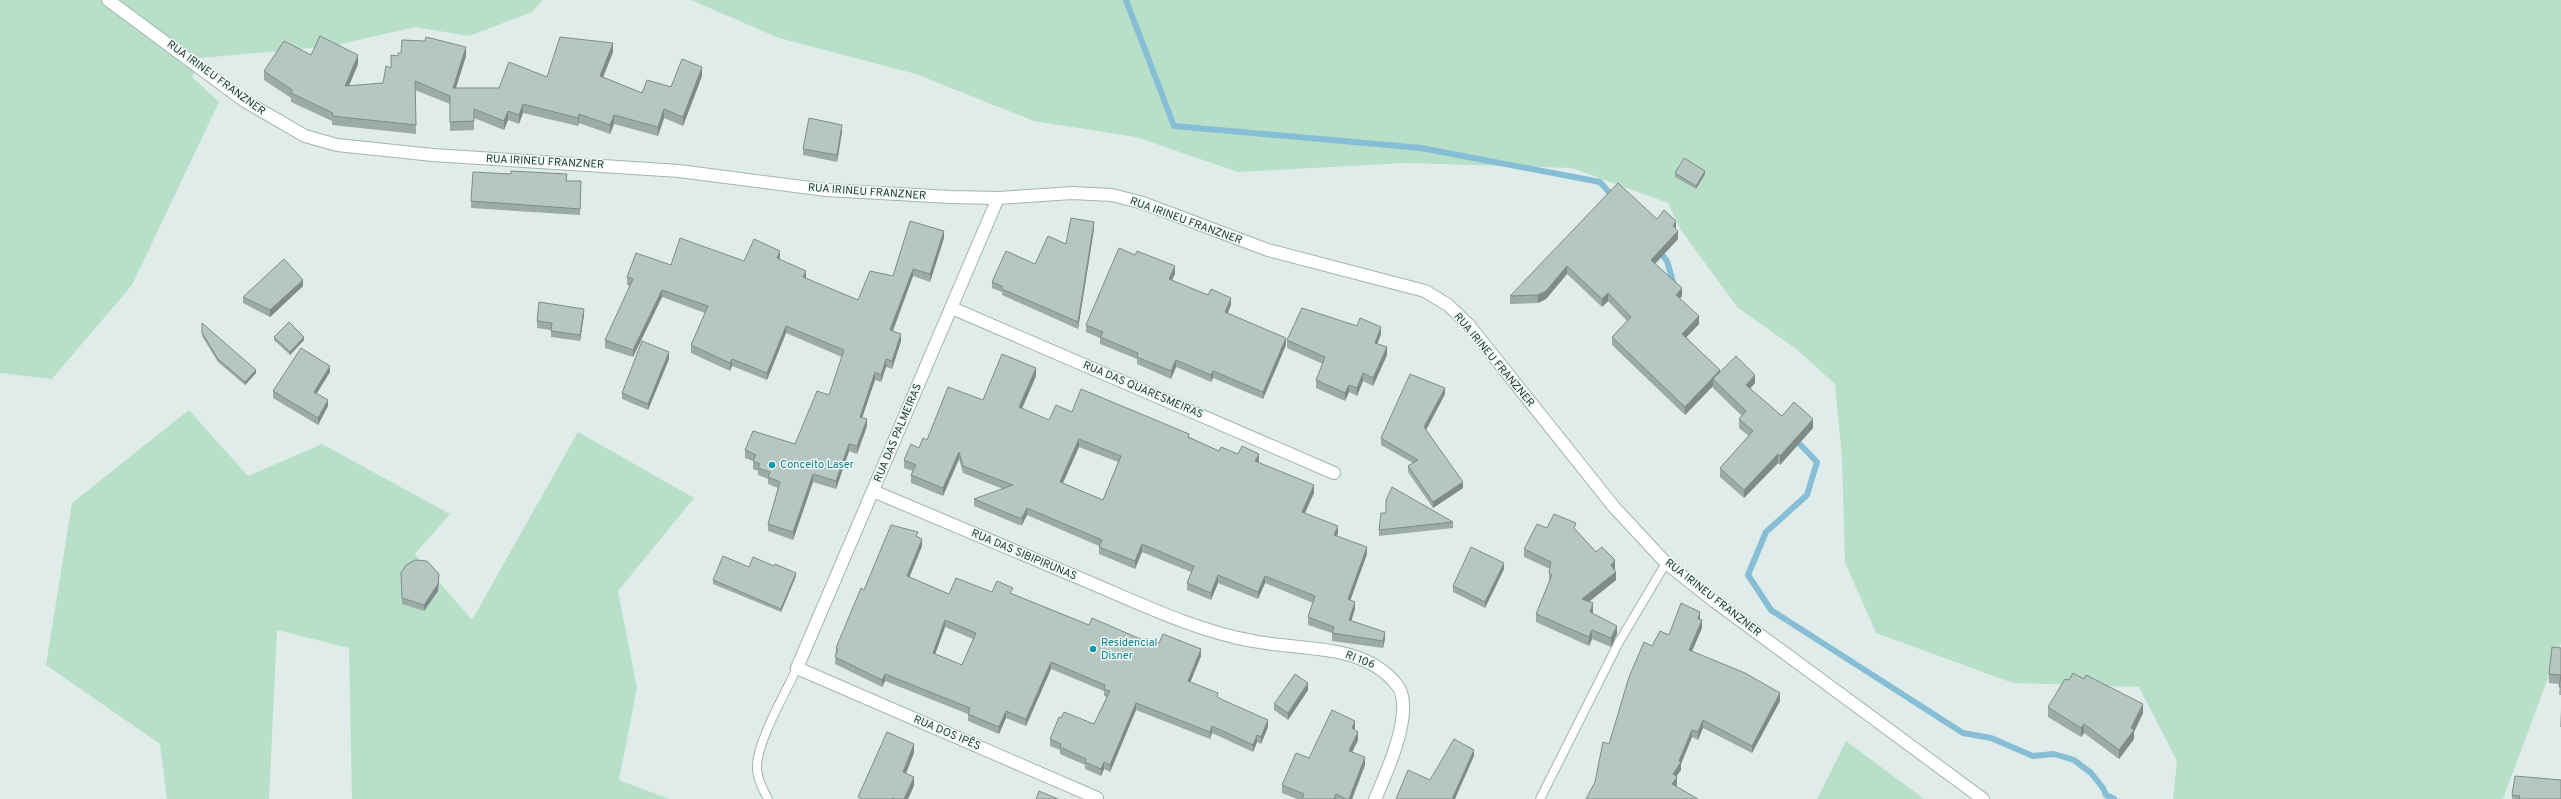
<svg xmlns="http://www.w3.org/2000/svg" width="2561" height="799" font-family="Overpass,sans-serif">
<rect width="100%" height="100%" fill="#e0ece9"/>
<path fill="#b8dfc8" d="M0,0h543l-11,12 -63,24 -54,-9 -83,19 -142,13 8,7 -6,11 27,25 -87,183 -80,94 -52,-6z
M691,0h1870v643l-58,156h-330l4,-38 -38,-74 -126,-4 -137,-50 -31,-71 -3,-104 -7,-74 -40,-36 -58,-41 -56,-77 -13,-27 -96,-35 -167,-5 -167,9 -102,-35 -102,-16 -118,-47 -137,-36z
M189,410l59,66 74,-32 128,70 -35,40 57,66 106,-188 116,66 -76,93 19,97 -18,92 50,19h-317l-3,-151 -72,-18 -8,169h-102l-7,-55 -114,-79 26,-162z
M1846,741l78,58h-107z"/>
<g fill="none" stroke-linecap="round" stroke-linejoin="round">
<path stroke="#85bed5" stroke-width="6" d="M1126,0l48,126 247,22 179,34 14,16
M1659,251l8,10 7,24
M1794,438l23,24 -10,33 -41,37 -18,43 23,35 192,123 28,5 42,18 21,-2 20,6 17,13 12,15 3,7 8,4"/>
<g stroke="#a3b4b1" stroke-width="10">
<path id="lane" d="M768,799c-5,-9 -11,-21 -11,-31 -1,-25 29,-76 40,-100
M1540,799l79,-157 47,-79"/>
</g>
<g stroke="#a3b4b1" stroke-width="14">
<path id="street" d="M108,0l135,100 62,36 32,9 96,10 246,16 147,19 125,7 47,1 74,-5 40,2 31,8 125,47 157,41 23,14 20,19 146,183 52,56 48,38 269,198
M998,198l-201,470 300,130
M952,308l382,165
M873,491c73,31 146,61 218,92 52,22 106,48 162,58 48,10 110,1 144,44 19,24 -11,89 -22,114"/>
</g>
<use href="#lane" stroke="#fff" stroke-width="8"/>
<use href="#street" stroke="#fff" stroke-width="12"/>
</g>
<path fill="#9daba7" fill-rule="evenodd" d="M613,52l-10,25 39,16 29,-6 31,-11 -19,50 -19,-8 -6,18 -44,-12 -4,10 -31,-11 -1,3 -55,-13 -4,11 -11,-4 -4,10 -30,-12v12l-24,1v-27l-35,-14 1,44 -84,-9v-4l-41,-19v-4l-27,-18v-9l47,-16 47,9 -9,22 34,-3 8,-15 75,-12 -10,32h43l48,-11z
M842,132l-5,30 -34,-7v-6z
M1675,173l30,1 -9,15 -21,-12z
M567,181l14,7 -1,27 -109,-7v-7z
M1657,219l19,10 2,10 -23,25 27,32 -2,3 19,25 -13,13 34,34 35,12 -5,6 32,27 31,12 -33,37 -2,-2 -34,35 -24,-21v-9l29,-32 -10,-8v-9l3,-3 -29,-28v-2l-28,29 -73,-70v-8l15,-16 -19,-20 -6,6 -35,-33 -21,25 -8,4 -28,1v-8z
M1094,229l-16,100 -76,-34v-3l-10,-4v-6l43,-18 31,-20z
M944,238l-14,44 -17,-6 -20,55 8,10 -9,28 -6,-2 -5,15 -6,-2 -13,37 5,9 -10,28 -8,-3 -13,38 -23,-7 -20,58 -25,-9v-7l10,-36 -10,-4v-5l-10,-4v-4l-5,-2v-8l-8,-3v-8l50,-6 34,-49 13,-38 -56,-24 -19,47 -35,-14 -2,5 -39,-18v-8l14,-32 -43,-16 -29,60 -28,-9v-8l25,-54 -3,-1v-8l44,-12 73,-4 36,-3 -1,1 27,20 52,21 35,-24z
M1175,274l-3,6 59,25 -3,8 58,32 -23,54 -50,-21 -2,4 -35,-15 -5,12 -34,-15v-5l-37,-15v-6l-14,-6v-7z
M303,286l-33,31 -27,-14v-6z
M584,315l-4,26 -29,-4v-7l-14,-2v-7z
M202,323l54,50 -11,12 -27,-23 -16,-26z
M1381,334l-4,10 10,11 -14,31 -10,-5 -6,15 -8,-4 -4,9 -29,-13v-8l7,-16 -36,-16v-8z
M274,337l30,3 -14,15 -16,-15z
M669,359l-21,51 -26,-11v-6z
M330,372l-14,21 12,13 -10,19 -45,-27v-7z
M1036,376l-14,33 27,11 23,-8 117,25 30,14 19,3 21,7 -1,1 56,31 -9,20 33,20 -1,3 30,18 -17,46 5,9 -4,12 34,18 -2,9 -51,-7v-8l-24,-8v-8l5,-14 -48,-20 -7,16 -40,-16 -7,17 -24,-10v-7l4,-11 -49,-20 -7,17 -36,-15v-8l-72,-31 -5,10h-3l-45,-19v-7l29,-10 -40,-16 -4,-14 -16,37 -32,-13v-8l2,-4 -9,-3v-8l15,-12 8,-8 56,-40zM1079,447l39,15 -15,38 -40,-17z
M1445,394l-19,36 37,58 -30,20 -25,-36v-6l5,-3 -32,-18v-7z
M1386,513l67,9v6l-74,8v-6z
M1547,528l29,2 20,22 19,17 -1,1 2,10 -27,22 4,10v1l24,21 -6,13 -19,-8 -3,7 -53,-24v-8l13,-32v-9l1,-4 -26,-12v-8z
M918,537l4,9 -13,31 40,17 43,-2 21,2 76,31 56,16 14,2 42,13 -11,26 28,16 50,29 -7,17 -4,-2 -4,10 -41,-19 -2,6 -74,-29 -26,62 -6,-3 -3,7 -16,-7v-4l-25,-11v-4l-10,-4v-7l11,-21 33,6 13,-27 -3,-1v-5l-53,-22 -25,57 -20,-8 -7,16 -31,-13v-7l-83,-33 -3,6 -47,-23 1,-16zM945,627l28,12 -11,26 -27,-11z
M749,567l47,9 -15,36 -68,-28v-4z
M1504,569l-19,39 -32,-16v-6z
M401,573l38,7 -1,11 -14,20 -22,-7z
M1700,620l2,8 -10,23 88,50 -28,52 -49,-25 -5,12 -6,-3 -11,27v6l-5,7 1,8 -1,1 -81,-4 14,-38 43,-98 17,-11z
M2561,648v47h-2l1,-11 -11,-1v-9z
M1308,690l-20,30 -14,-10v-6z
M2048,707l95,6 -9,19v7l-15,20 -35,-26 -3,4 -33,-20z
M2561,710v17h-1z
M1355,729v1l3,10 -6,12 13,13 -13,34h-55l-15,-6v-8l27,-27z
M2512,795l49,4h-49z"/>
<path fill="#7f8b88" d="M613,43v9l-13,33v-9z
M466,47v9l-13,41v-9z
M358,55v9l-13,31v-9z
M702,67v9l-19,50v-9z
M523,104v9l-4,11v-9z
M664,109v9l-6,18v-9z
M508,111v9l-4,10v-9z
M579,114v9l-1,3v-8z
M614,115v9l-4,10v-9z
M842,125v7l-5,30v-7z
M1705,171v3l-9,15v-3z
M1676,221v8l-3,-3z
M1094,222v7l-16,100v-7z
M944,231v7l-14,44v-8z
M1678,231v8l-27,29v-8z
M780,251v7l-3,8v-8z
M1175,266v8l-6,12v-7z
M1567,266v8l-21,25 -8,4v-8z
M913,269v7l-23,62v-8z
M806,271v8l-3,-2z
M303,280v6l-33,31v-7z
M1682,288v8l-6,7v-8z
M662,290v7l-29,60v-7z
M1608,293v8l-6,6v-8z
M1231,298v7l-6,14v-7z
M584,309v6l-4,26v-6z
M1699,316v8l-17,18v-8z
M786,326v7l-19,47v-7z
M1381,327v7l-6,16v-7z
M901,334v7l-9,28v-8z
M304,337v3l-14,15v-3z
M1286,338v7l-23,54v-7z
M1387,347v8l-14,31v-8z
M669,352v7l-21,51v-6z
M732,359v7l-2,5v-8z
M886,359v8l-5,15v-7z
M1176,360v7l-5,12v-8z
M330,366v6l-16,26v-6z
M1036,368v8l-17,39v-8z
M256,370v3l-11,12v-3z
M1720,370v8l-7,1v7l-28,29v-8z
M1213,371v7l-2,4v-7z
M875,372v8l-15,44v-7z
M1363,373v8l-6,15v-8z
M1755,375v8l-9,10v-8z
M1349,385v7l-4,9v-8z
M1445,388v6l-21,40v-7z
M328,400v6l-10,19v-7z
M867,419v7l-10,28v-8z
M1813,419v9l-33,37v-9z
M1079,439v8l-19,42v-7z
M849,444v7l-13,38v-8z
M959,452v7l-16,37v-8z
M1259,454v7l-4,8v-8z
M1778,454v9l-34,35v-8z
M813,474v8l-20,58v-8z
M1463,482v6l-30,20v-6z
M1314,485v8l-12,26v-7z
M1027,508v7l-5,10v-7z
M1338,526v7l-4,9v-7z
M922,539v7l-15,37v-7z
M1142,544v8l-7,17v-8z
M1367,547v7l-19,53v-8z
M1615,560v9l-4,5v-9z
M1504,563v6l-19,39v-6z
M1616,572v8l-34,27v-8z
M796,573v3l-15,36v-3z
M439,574l-1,17 -14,20v-6z
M1218,575v8l-7,17v-7z
M1265,576v7l-7,16v-7z
M1355,602v7l-6,19v-8z
M1593,603v9l-3,8v-8z
M1700,612v8l-2,-1z
M945,620v7l-12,33v-7z
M1702,620v8l-13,30v-8z
M1617,626v8l-6,13v-9z
M1592,630v9l-3,7v-9z
M1385,632v7l-2,9v-7z
M1201,649v7l-13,32v-7z
M1051,662v7l-25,57v-7z
M885,674v7l-3,6v-7z
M1308,683v7l-20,30v-7z
M1780,693v8l-28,52v-7z
M1136,703v7l-26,62v-7z
M2143,704v9l-9,19v7l-15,20v-9z
M1006,711v7l-7,16v-7z
M1268,720v7l-7,17v-7z
M1703,720v8l-5,12v-8z
M1355,721v8l-3,7v-8z
M2084,724v9l-3,4v-9z
M1212,726v7l-2,6v-7z
M1692,730v7l-11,27v6l-8,11v-7z
M1358,732v8l-9,19v-8z
M1257,735v7l-4,10v-7z
M914,744v9l-11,28v-9z
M1474,750v6l-19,43h-3z
M1365,757v8l-13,34h-3z
M1104,762v7l-3,7v-7z
M914,777v9l-6,13h-4z
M1677,777v8l-5,7v-8z"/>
<path fill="#b6c7c2" stroke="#7f8b88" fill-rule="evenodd" d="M320,36l38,19 -13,31 38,-3 3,-17 5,2v-13l7,1v-3h3l1,-13 23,1 1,-4 40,10 -13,41h46l10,-26 38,15 13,-40 53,6 -13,33 42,17 5,-13 24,7 11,-28 20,8 -19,50 -19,-8 -6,18 -44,-12 -4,10 -31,-11 -1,4 -55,-14 -4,11 -11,-4 -4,10 -30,-12v12l-24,1v-26l-35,-15 1,44 -84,-9 1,-3 -42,-20 1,-3 -28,-19 20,-30 27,14z
M809,118l33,7 -5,30 -34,-6z
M1684,158l21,13 -9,15 -21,-13z
M511,171l56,3 -1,7h15l-1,28 -109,-8 2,-29 38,2z
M1618,183l39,36 7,-9 12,11 -3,5 5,5 -27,29 31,28 -6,7 23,21 -17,18 38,36 -35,37 -73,-70 19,-20 -23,-24 -6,6 -35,-33 -21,25 -8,4 -28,1z
M1071,218l23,4 -16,100 -76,-33v-3l-10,-4 14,-31 29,13 13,-28 18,8z
M910,221l34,10 -14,43 -17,-5 -23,61 11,4 -9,27 -6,-2 -5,16 -6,-3 -15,45 7,2 -10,27 -8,-2 -13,37 -23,-7 -20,58 -25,-8 12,-42 -12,-5 2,-5 -12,-4 2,-4 -7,-3 3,-6 -11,-5 8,-19 42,13 22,-53 12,4 15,-45 -58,-24 -19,47 -35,-14 -2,4 -39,-18 17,-39 -46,-16 -29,60 -28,-10 28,-61 -6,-2 9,-24 35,12 9,-27 64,23 10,-22 26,12 -3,7 29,13 -3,6 55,23 12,-29 23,5z
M1119,248l16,7 2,-4 38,15 -6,13 39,16 3,-6 20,9 -6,14 61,26 -23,54 -50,-21 -2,4 -35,-15 -5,11 -34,-14 1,-4 -38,-16 3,-5 -17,-7z
M284,259l19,21 -33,30 -27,-13z
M539,302l45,7 -4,26 -29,-4 1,-8 -15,-2z
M1302,308l55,18 3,-8 21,9 -6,16 12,4 -14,31 -10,-5 -6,15 -8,-3 -4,8 -29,-13 9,-23 -38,-17z
M289,322l15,15 -14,15 -16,-15z
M202,323l54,47 -11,12 -27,-23 -16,-26z
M642,341l27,11 -21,52 -26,-11z
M301,348l29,18 -16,26 14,8 -10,18 -45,-27z
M1002,354l34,14 -17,39 30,13 7,-15 16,7 9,-23 108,45 -1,3 31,14 2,-4 17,7 4,-8 17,8 -4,7 59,24 -12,27 36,14 -4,9 33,12 -19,52 7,3 -6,18 36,12 -2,9 -51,-8 2,-6 -26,-10 7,-21 -50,-20 -7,16 -40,-17 -7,18 -24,-10 7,-17 -52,-22 -7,17 -36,-14 3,-7 -75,-32 -5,10h-3l-45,-19 39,-14 -50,-19 -4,-14 -16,36 -32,-13 5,-10 -12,-5 7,-16 8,4 4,-10 4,2 21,-53 35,13zM1079,439l42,17 -18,44 -43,-18z
M1736,356l19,19 -9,10 36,31 12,-14 19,17 -33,37 -2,-2 -34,36 -24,-22 33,-37 -14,-12 7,-8 -33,-32z
M1410,374l35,14 -21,39 39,55 -30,20 -25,-36 10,-6 -37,-22z
M1392,487l61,35 -74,8 2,-17h5v-13z
M1554,514l22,9 -2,5 22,24 6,-5 13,13 -4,5 5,7 -34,27 11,4 -3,9 27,14 -6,12 -19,-8 -3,7 -53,-23 16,-39 -3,-2 2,-11 -27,-13 13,-25 10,4z
M891,525l27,7 -2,4 6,3 -15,37 42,18 7,-16 36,14 5,-11 16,7 -3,5 79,32 3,-7 53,23 1,-3 13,5 4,-9 38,15 -13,32 30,12 -1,4 6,3 45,20 -7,17 -4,-2 -4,10 -41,-19 -2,6 -74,-29 -26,62 -6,-3 -3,7 -16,-7 1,-3 -26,-12 1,-3 -11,-5 9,-22 2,1 3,-6 30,12 16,-33 -6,-2 1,-4 -54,-23 -25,57 -20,-8 -7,16 -31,-13 2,-6 -85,-34 -3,6 -47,-23 3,-8 -2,-1 25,-60 3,2zM945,620l31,13 -14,32 -29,-12z
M1471,547l33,16 -19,39 -32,-16z
M723,556l26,11 4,-10 21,9 1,-2 21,9 -15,36 -68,-29z
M415,560l12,1 12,13 -1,10 -14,21 -22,-7 -1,-25 5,-8z
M1681,603l19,9 -2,7 4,1 -13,30 56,23 35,20 -28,53 -49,-26 -5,12 -6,-2 -13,31 2,1 -8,12 4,3 -5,7 26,15h-112l9,-17 8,-40 6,2 20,-67 15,-35 8,4 8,-15 9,4z
M2552,647l9,1v39h-2l2,-12 -12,-1z
M2073,673l11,6 2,-4 57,29 -12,24 3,2 -15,20 -35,-26 -3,4 -33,-21 17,-28 4,1z
M1295,674l13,9 -20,30 -14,-9z
M1332,710l23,11 -3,7 6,4 -9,19 16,6 -16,42h-3l-10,-5 -2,5h-32l2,-5 -22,-9 14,-32 13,5z
M887,732l27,12 -11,28 11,5 -10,22h-9l-3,-1v1h-30l-4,-2z
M1454,739l20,11 -22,49h-56l12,-29 22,10z
M2515,776l46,4v19h-42l1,-3 -8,-1z
M1039,791l19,8h-22z"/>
<g fill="#0f9aa8" stroke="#f1f9f6" stroke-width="1.5">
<circle cx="772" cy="465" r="4"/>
<circle cx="1093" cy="649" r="4"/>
</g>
<g text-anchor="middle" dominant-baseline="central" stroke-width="3" stroke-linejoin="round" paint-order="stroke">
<g font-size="11" fill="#203e3a" stroke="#f1f9f6">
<text transform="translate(216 78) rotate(36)">RUA IRINEU FRANZNER</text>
<text transform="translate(545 162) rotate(3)">RUA IRINEU FRANZNER</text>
<text transform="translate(867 192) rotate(4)">RUA IRINEU FRANZNER</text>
<text transform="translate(1186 221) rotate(20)">RUA IRINEU FRANZNER</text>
<text transform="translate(1494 360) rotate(50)">RUA IRINEU FRANZNER</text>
<text transform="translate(1143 390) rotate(23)">RUA DAS QUARESMEIRAS</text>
<text transform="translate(898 433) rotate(-67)">RUA DAS PALMEIRAS</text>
<text transform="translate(1024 555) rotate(23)">RUA DAS SIBIPIRUNAS</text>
<text transform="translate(1713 598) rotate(38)">RUA IRINEU FRANZNER</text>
<text transform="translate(1360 660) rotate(21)">RI 106</text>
<text transform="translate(947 733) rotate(23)">RUA DOS IPÊS</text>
</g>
<g font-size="11" fill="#0d838f" stroke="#f1f9f6" text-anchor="start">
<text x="780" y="465">Conceito Laser</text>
<text x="1101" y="643">Residencial<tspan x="1101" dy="13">Disner</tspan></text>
</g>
</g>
</svg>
